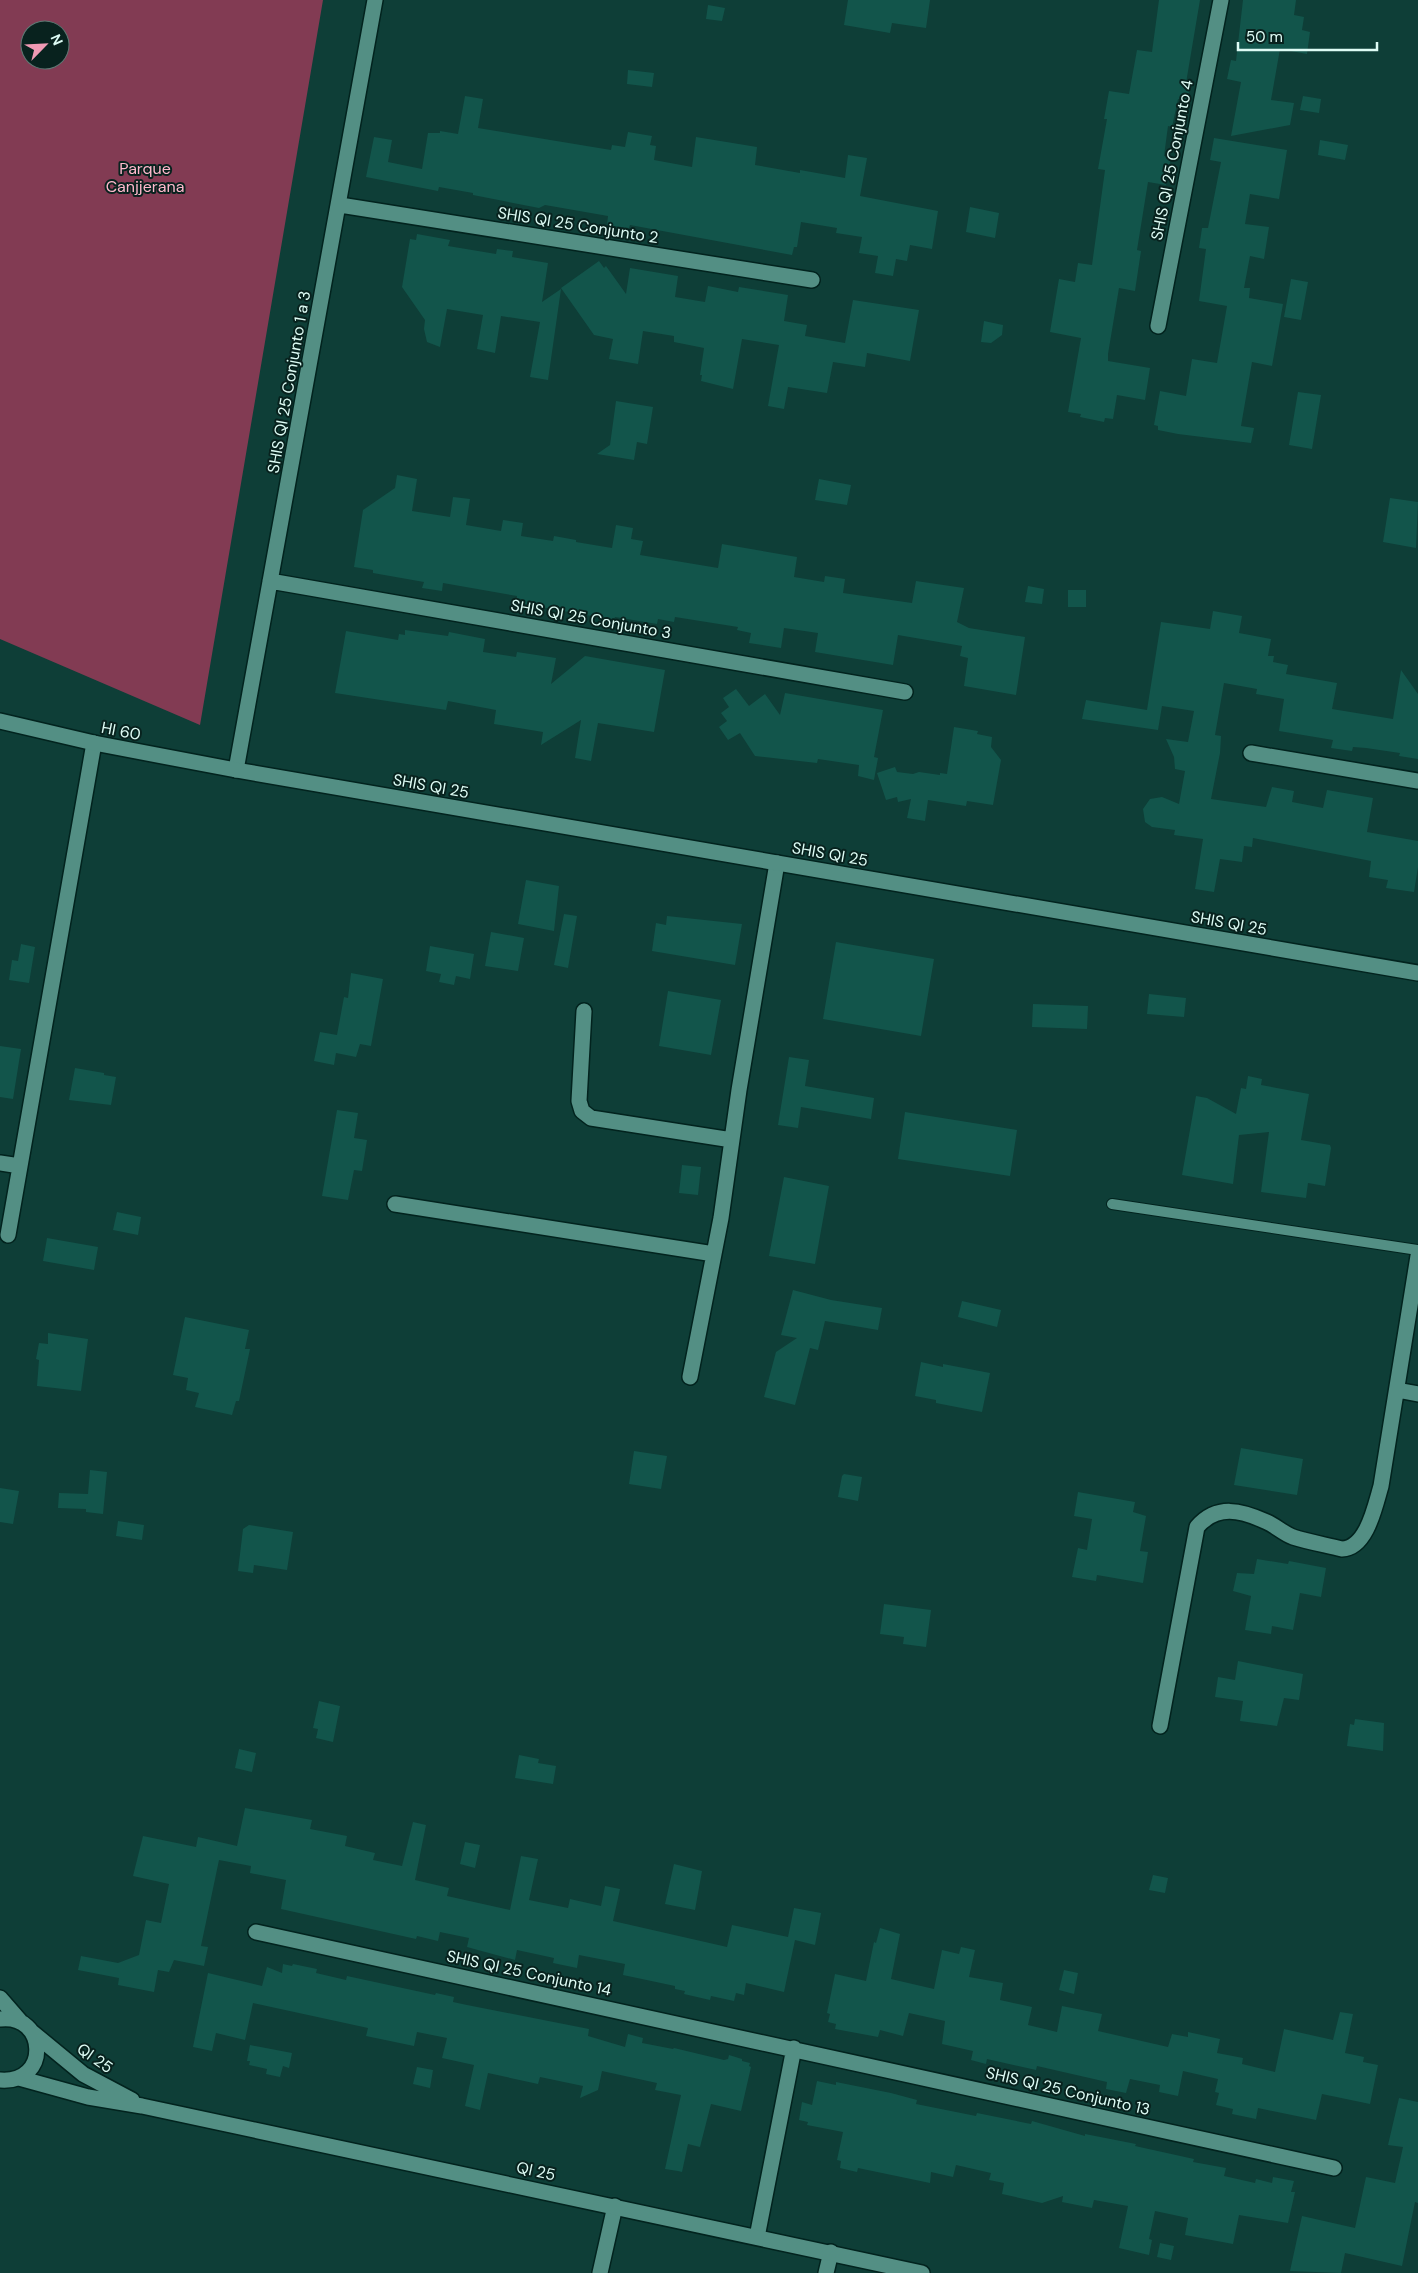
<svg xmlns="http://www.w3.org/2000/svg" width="1418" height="2273" font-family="'DM Sans',sans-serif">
<rect width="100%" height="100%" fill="#0e3e37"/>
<path fill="#823b53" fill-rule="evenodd" d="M0,0h323l-123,725 -200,-86zM30,30h30v30h-30z"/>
<path fill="#12554b" d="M848,0h82l-4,28 -34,-5 -2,10 -46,-8z
M1159,0h41l-14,83 5,1 -4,16 -9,-1 -6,28 -4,-1 -4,30 7,1 -5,28 -18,-3 -11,68 4,1 -6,40 -16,-3 -11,66v7l42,7 -5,32 -28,-5 -4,24 -8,-1 -1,4 -24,-5 1,-3 -13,-2 13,-74 -31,-6 9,-53 16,3 3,-19 14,2 13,-95 -7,-1 9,-50h-3l5,-28 20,3 8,-44 15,2z
M1243,0h53l-2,15 10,2 -2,13 8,2 -3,22 -27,-5 -9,51 23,3 -4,22 -59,11 10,-54 -14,-3 4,-19 5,1z
M708,5l17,3 -3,13 -16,-2z
M628,70l26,3 -2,14 -25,-3z
M465,96l18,3 -5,29 133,22 1,-5 13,2 3,-15 24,4 -2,9 6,1 -2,14 38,7 4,-30 61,10 -2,18 45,8v-3l45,8 3,-23 19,3 -7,38 78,15 -6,38 -22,-4 -3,16 -11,-2 -3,17 -18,-3 3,-17 -19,-3 3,-16 -26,-4 1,-5 -36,-6 -4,25h-3l-2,8 -162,-30 -1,3 -22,-3 1,-9 -63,-11 -6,3 -66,-13v-2l-34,-6 -1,4 -72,-14 8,-40 18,3 -4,22 34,7 6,-36h12v-2l18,3z
M1303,96l18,3 -2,14 -19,-3z
M1214,138l73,12 -8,49 -29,-5 -5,30 24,3 -5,32 -14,-3 -6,32h6l-1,10 34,6 -11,62 -20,-4 -11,64 13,2 -3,15 -73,-9 -20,-4v-4l-4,-1 6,-34 26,5 6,-37 25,4 10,-57 -28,-5 7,-52 -7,-1 3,-20h6l13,-66 -11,-2z
M1320,140l28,5 -3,15 -27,-5z
M970,207l29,6 -4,25 -29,-6z
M417,234l33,6 -2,6 48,8 1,-5 16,2 -1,6 36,6 -6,39 19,-13 -13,91 -18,-3 10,-55 -39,-6 -6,37 -18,-4 6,-34 -36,-6 -7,38 -13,-5 -3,-13 1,-9 -23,-33 8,-48 6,1z
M599,261l5,7 2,-2 20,28 4,-26 48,8 -3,21 30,5 3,-16 30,6 1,-5 49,8 -4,26 23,4 -2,11 40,7 8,-43 66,10 -9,51 -43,-8 -2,14 -32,-5 -6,31 -39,-6 -4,22 -16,-3 11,-61 -37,-6 -9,50 -32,-8 1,-6h-2l4,-27 -30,-6v-6l-31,-5 -5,33 -29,-5 4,-20 -19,-4 -33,-47z
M1291,279l17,3 -7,38 -17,-3z
M984,321l19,4 -1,10 -11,8 -10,-1z
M1298,392l23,3 -9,54 -23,-4z
M616,401l37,6 -6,37 -10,-2 -3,18 -37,-6 13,-9z
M397,475l20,4 -5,32 38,6 3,-20 17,2 -4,26 35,6 2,-11 20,3 -2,13 32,5 1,-5 22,4v2l36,6 4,-23 17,3 -2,11 12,2 -3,14 78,13 4,-24 75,13 -3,20 30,5 1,-6 20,3 -2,14 69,10 4,-22 48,7 -7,34 12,6 56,9 -9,58 -52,-9 4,-28 -8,-2 2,-10 -64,-11 -5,30 -78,-13 3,-19 -34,-5 -3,20 -32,-5 2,-10 -14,-3 1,-3 -63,-10 -1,5 -16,-3 -1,5 -42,-7 -1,3 -90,-16 1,-4 -8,-2v-2l-74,-13 -1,8 -20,-3 2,-6 -51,-9v-3l-19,-3 9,-57 32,-22z
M819,479l32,6 -4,20 -32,-5z
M1390,498l28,4 -2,46 -33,-6z
M1028,586l16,3 -2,15 -17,-2z
M1068,590h18v17h-18z
M1213,611l29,5 -3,17 32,6 -3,17h6l-1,6 15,3 -2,9 51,9 -5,26 61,10 8,-49 17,24v65l-19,-3 1,-3 -34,-5 -13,-1 -1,4 -21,-3 2,-8 -54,-9 5,-32 -28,-5 1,-5 -33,-6 -9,52 6,1 -1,17 -9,46 55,8 6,-20 22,4 -2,11 31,6 4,-18 46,8 -6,34 51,9v26l-4,25 -28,-4 2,-8 -19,-3 2,-16 -118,-23 -1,9 -8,-1 -2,16 -22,-3 -6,33 -19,-3 8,-50 -29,-4 1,-5 -23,-3 -7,-5 -2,-13 7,-10 12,-2 17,7 6,-33 -10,-2 -1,-12 -8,-18 22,3 6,-31 -32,-5 -4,24 -76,-11 4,-19 61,10 14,-88 49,7z
M405,630l43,6 1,-4 36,7 -2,13 33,5 1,-5 39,6 -5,26 34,-28 80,14 -11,62 -56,-9 -7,38 -16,-3 6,-38 -40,25 2,-13 -49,-8 2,-14 -48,-9 -2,9 -111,-17 11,-62 52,9 1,-6 6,1z
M736,689l13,17 16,-12 15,21 5,-22 98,17 -9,47 4,1 -4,22 -16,-4 1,-11 -41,-6 -1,4 -62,-7 -15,-23 -12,7 -9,-13 8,-6 -6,-8 8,-6 -6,-9z
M954,727l24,4 -1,3 15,3 -1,10 10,13 -8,45 -26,-4 -1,5 -38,-6 -3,21 -18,-3 4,-19 -13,3 -1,-5 -11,3 -9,-27 18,-6 2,5 16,2 6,-2 21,3v-2l7,1z
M526,880l33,6 -5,45 -36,-7z
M564,914l13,2 -9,52 -14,-3z
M667,916l75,8 -7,41 -83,-14 4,-28 10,2z
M491,932l33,6 -6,33 -33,-5z
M836,942l98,17 -13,77 -98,-17z
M21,944l14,3 -6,36 -20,-3 3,-20 6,1z
M430,946l44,8 -4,25 -14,-3 -2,9 -15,-3 2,-8 -15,-3z
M351,973l32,6 -12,67 -11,-2 -4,13 -20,-4 -2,12 -20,-4 6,-29 17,3 7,-38 4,1z
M668,991l53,9 -10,55 -52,-9z
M1149,994l37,4 -2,19 -37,-3z
M1033,1004l55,2 -1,23 -55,-2z
M0,1046l21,3 -8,50 -13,-2z
M789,1057l20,3 -4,26 69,12 -3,21 -70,-12 -3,21 -20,-3z
M75,1068l29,5v2l12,2 -5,28 -42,-5z
M1248,1076l14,3 -1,6 48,9 -8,46 29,5 1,3 -6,38 -17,-3 -2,15 -45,-6 8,-60 -30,3 -6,49 -51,-9 14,-79 11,2 29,16 5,-26 5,1z
M337,1110l21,3 -4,25 13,2 -5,31 -8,-1 -6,30 -26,-4z
M905,1112l112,18 -7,46 -112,-17z
M682,1165l19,2 -3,28 -19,-2z
M784,1177l45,9 -14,78 -46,-8z
M117,1212l24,5 -3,18 -25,-5z
M47,1238l51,9 -4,23 -51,-9z
M793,1290l38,10 51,8 -4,22 -53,-9 -7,29 -8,-2 -15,57 -31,-8 12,-45 21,-14 -16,-3z
M962,1301l39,9 -4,17 -39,-10z
M185,1317l64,13 -4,19h5l-11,52h-3l-4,14 -37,-8 4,-14 -13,-3 2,-12 -15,-3z
M48,1333l40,6 -7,52 -44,-5 2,-26 -3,-1 3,-16 9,1z
M921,1362l22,5v-3l47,9 -8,39 -46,-9v-3l-21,-4z
M1241,1448l62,11 -6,36 -63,-10z
M634,1451l33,5 -6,33 -32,-5z
M90,1470l17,2 -4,42 -17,-2v-3l-28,-1 1,-15 29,1z
M844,1474l18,3 -4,24 -20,-4 4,-21z
M0,1488l19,3 -6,33 -13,-2z
M1078,1492l57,10 -2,10 13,4 -6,35 8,1 -5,31 -46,-8 -1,6 -24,-4 6,-29 9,2 5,-31 -18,-3z
M118,1521l26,4 -2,15 -26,-4z
M249,1525l44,7 -6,38 -33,-5 -1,8 -15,-2 5,-42z
M1257,1559l31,5 1,-3 37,7 -5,29 -21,-4 -7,37 -21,-4 -1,8 -26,-4 6,-34 -18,-5 4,-18 17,1z
M884,1604l47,6 -5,37 -23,-3 1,-7 -24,-3z
M1238,1661l65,13 -4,26 -15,-2 -7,28 -37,-5 3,-20 -28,-4 3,-20 17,3z
M319,1701l21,5 -7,36 -17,-4 2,-9 -5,-1z
M1355,1719l29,4 -1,28 -36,-5 3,-22 4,1z
M239,1749l17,4 -4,19 -17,-4z
M519,1755l20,4 -1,4 18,3 -3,18 -38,-6z
M245,1808l67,12 -2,9 37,7 -2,10 30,7 -2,7 29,6 11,-44 13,3 -11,55 34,8 -2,8 63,14 11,-54 17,3 -9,41 39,8 2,-9 31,7 4,-20 15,3 -7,32 114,26 5,-22 56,12 6,-29 27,5 -6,32 -20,-5 -11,52 -38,-9 -2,12 -8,-2 -2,8 -23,-5 -1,4 -26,-6 1,-3 -10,-2v-3l-52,-11 2,-11 -46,-9 -2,13 -24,-5 1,-5 -37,-8 -2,10 -48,-13 2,-9 -29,-6 -2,9 -21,-5 -1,3 -135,-30 5,-29 -36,-7 1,-7 -32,-6 -18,86 7,1 -4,19 -30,-6 -5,12 -11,-2 -4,22 -36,-7 1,-7 -41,-8 3,-14 37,7 21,-8 7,-35 15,3 8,-39 -36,-8 10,-40 53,11 2,-10 39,9z
M465,1842l15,3 -5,23 -15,-4z
M674,1864l28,7 -7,39 -30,-6z
M1153,1875l15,3 -3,15 -16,-3z
M880,1928l20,6 -9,45 43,10 8,-39 17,4 2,-7 14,3 -6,27 34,6 -3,17 32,7 -4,18 29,7 5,-26 40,8 -4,17 70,16 4,-13 16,3v-5l32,7 -3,14 26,5 -1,6 33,8 9,-43 49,11 7,-28 13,2 -8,39 19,4 -1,5 15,3 -8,39 -48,-10 -6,26 -58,-12 -2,11 -24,-5 1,-5 -17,-4 3,-12 -4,-1 3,-13 -35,-8 -5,25 -19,-4 1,-7 -30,-6 -4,14 -20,-4 1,-7 -70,-16 -1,4 -49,-11 -1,5 -15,-4 2,-9 -31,-7 3,-23 -36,-8 -6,23 -23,-6 -2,7 -43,-8 1,-5 -8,-2 2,-8 -3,-1 8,-39 31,7 8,-39 2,1z
M283,1964l9,2 1,-2 24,5 -1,4 30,7 1,-4 88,19 1,-2 18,4 -1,5 14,3 122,24 -1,7 37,11 3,-13 15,4 -1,5 31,6 1,-1 50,12 4,-1 1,-4 13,4v2l8,2 -1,3 2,1 -10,44 -30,-7 -11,43 -12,-3 -6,28 -4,-1 -13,-2 16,-74 -26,-5 2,-7 -55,-12 -4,19 -18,8 3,-12 -43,-9 -2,7 -50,-11 -8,37 -15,-4 9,-41 -32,-7 5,-20 -30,-6 -3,14 -48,-10 2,-8 -115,-25 -8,37 -29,-7 -4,18 -19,-4 15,-74 54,13 5,-19 15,6z
M1064,1970l14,3 -4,21 -15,-4z
M250,2045l42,8 -3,15 -6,-2 -3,11 -14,-3 1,-5 -18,-4 1,-4h-3z
M417,2067l16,3 -3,18 -17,-4z
M817,2081l19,4v-3l55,11 26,7 -1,4 60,12 1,-3 54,11 1,-3 53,15v-2l51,10 -1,2 59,13 -1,3 33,6 -2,8 31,7 1,-4 16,4 1,-6 21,4 -3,11h4l-7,31 -49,-8 -6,29 -48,-9 3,-17 -33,-7 -6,28 3,1 -3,15 -30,-7 9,-42 -34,-6 -2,8 -30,-6 1,-6 -21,7 -40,-9 2,-11 -15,-3 2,-7 -35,-8 -3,12 -22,-5 -1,11 -72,-15 -1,4 -17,-4 1,-7 -4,-1 6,-28 -36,-7 1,-3 -9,-2 3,-18 10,3z
M1399,2098l19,4v101l-3,-1 -13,64 -57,-13 -4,20 -51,-2 12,-55 53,12 11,-51 29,6 8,-36 -15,-2z
M1160,2243l14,3 -3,14 -14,-3z"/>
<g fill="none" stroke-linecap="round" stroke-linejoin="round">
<g stroke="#02231e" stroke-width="12">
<path id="lane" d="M1112,1204l306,46"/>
</g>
<g stroke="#02231e" stroke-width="18">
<path id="street" d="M340,205l472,75
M1158,326l63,-326
M270,581l635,111
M1251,753l167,28
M236,770l139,-770
M584,1011l-5,90 3,10 9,7 141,22
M0,1163l20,3
M395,1204l319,50
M8,1235l86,-492
M690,1377l31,-159 18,-128 38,-227
M1397,1390l21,4
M1160,1726l37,-199c20,-23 44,-17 70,-5 9,4 16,11 26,15 16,5 33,8 49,12 25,-1 33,-43 39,-63l37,-230
M256,1932l1078,236
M757,2237l37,-189
M600,2273l15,-67
M826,2273l5,-21"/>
</g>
<g stroke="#02231e" stroke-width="18">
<path id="secondary" d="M0,721l94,22 142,27 1182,203
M0,1998l20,23
M0,2019c47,-6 51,65 0,61
M32,2032l51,42 49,26
M19,2078l69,19 54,9 780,167"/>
</g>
<use href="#lane" stroke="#538f84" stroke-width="10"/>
<use href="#street" stroke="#538f84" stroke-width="15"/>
<use href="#secondary" stroke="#538f84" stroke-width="15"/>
</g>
<g text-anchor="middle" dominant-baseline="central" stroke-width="4" stroke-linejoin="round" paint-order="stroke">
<g font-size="16" fill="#defcf5" stroke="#08221e">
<text transform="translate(1172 160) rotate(-79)">SHIS QI 25 Conjunto 4</text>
<text transform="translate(578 225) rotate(9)">SHIS QI 25 Conjunto 2</text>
<text transform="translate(289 382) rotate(-80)">SHIS QI 25 Conjunto 1 a 3</text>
<text transform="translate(591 619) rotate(10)">SHIS QI 25 Conjunto 3</text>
<text transform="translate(121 731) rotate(11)">HI 60</text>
<text transform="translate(431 786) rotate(10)">SHIS QI 25</text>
<text transform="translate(830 854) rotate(10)">SHIS QI 25</text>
<text transform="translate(1229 923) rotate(10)">SHIS QI 25</text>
<text transform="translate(529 1973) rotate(12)">SHIS QI 25 Conjunto 14</text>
<text transform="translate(95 2058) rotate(35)">QI 25</text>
<text transform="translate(1068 2091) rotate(13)">SHIS QI 25 Conjunto 13</text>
<text transform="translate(536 2171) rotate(12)">QI 25</text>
</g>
<g font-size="16" fill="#ffb9cd" stroke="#08221e">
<text x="145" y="168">Parque<tspan x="145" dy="18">Canjjerana</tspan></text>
</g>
</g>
<g transform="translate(45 45) rotate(66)"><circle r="24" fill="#08221e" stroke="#5e7974"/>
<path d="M0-4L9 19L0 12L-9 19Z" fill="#f09ab4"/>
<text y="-8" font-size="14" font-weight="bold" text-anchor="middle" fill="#defcf5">N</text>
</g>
<path d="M1238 42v8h139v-8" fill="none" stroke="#defcf5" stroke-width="2.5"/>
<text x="1246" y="42" font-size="15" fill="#defcf5" stroke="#08221e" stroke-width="4" paint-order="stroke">50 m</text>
</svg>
